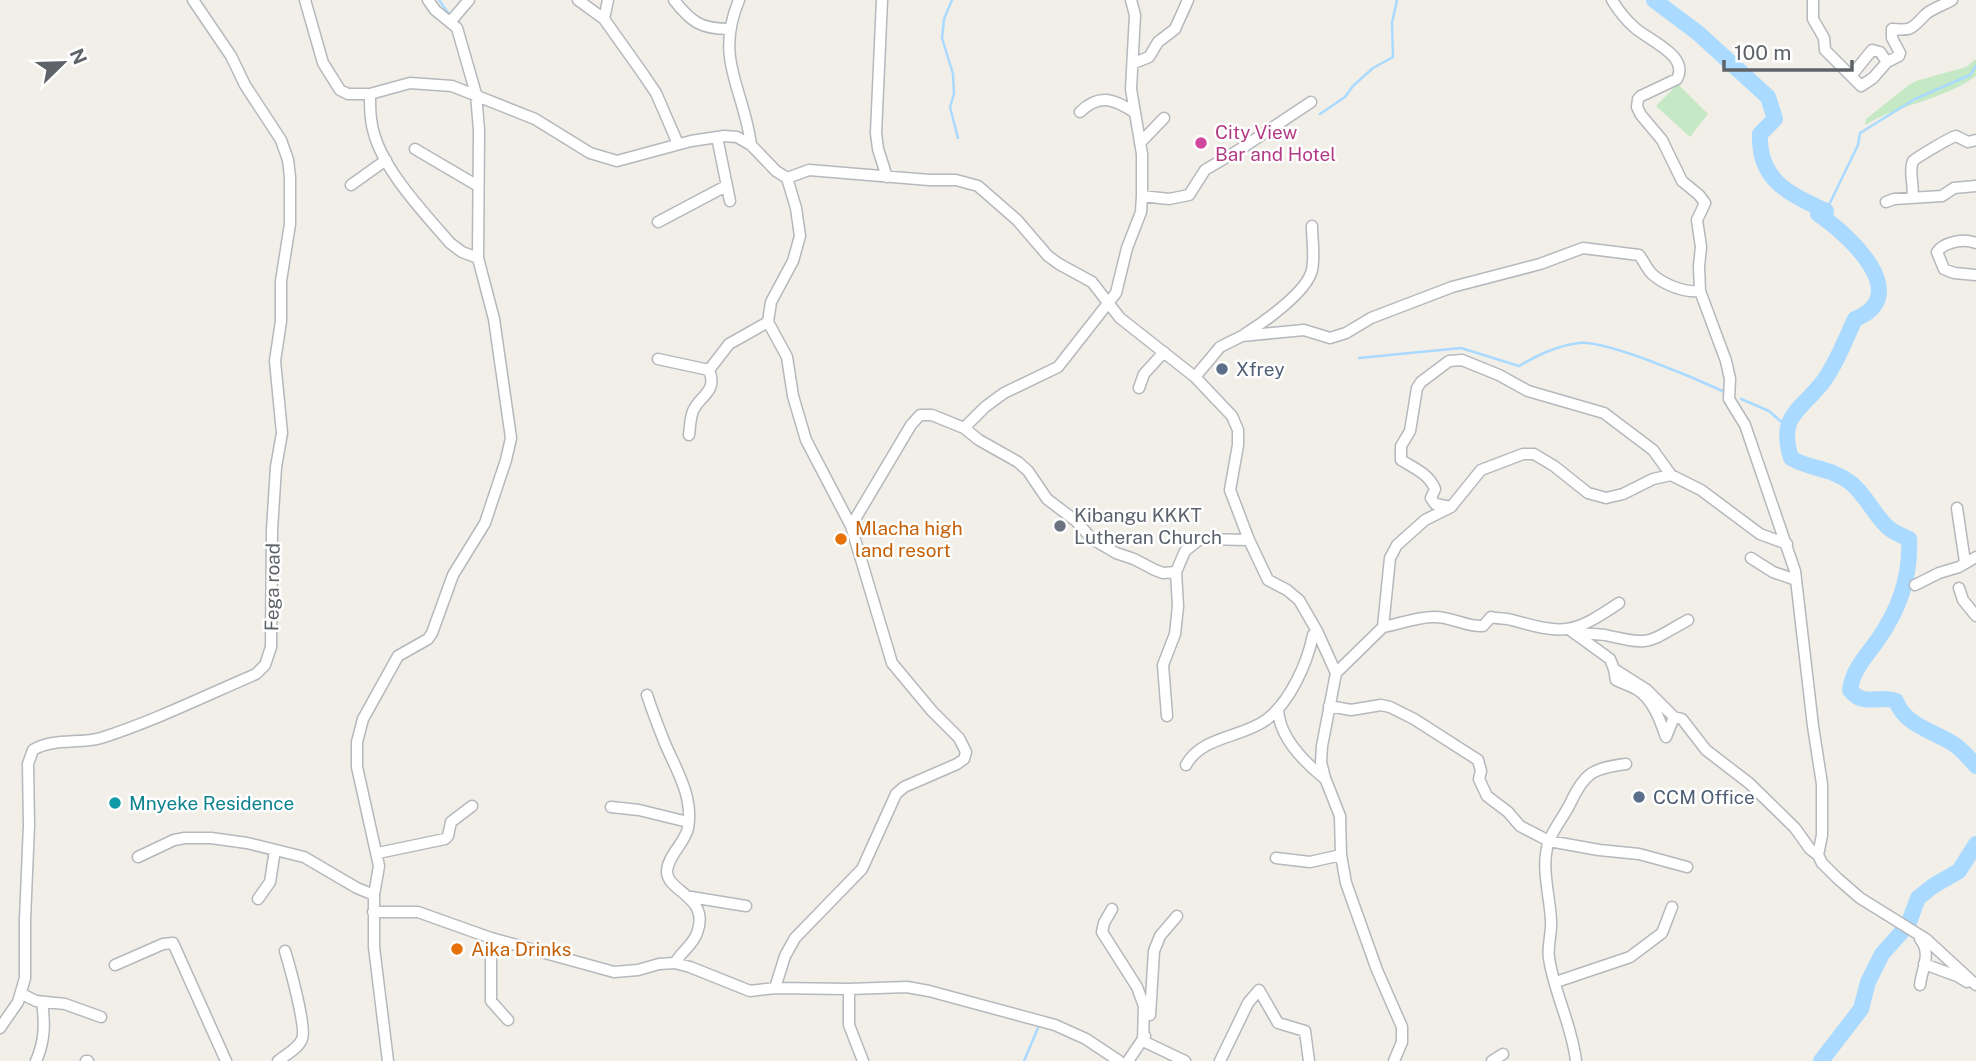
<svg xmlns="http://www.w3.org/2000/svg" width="1976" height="1061" font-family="'Public Sans',sans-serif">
<rect width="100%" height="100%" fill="#f1efe8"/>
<path fill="#c5e8c5" d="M1976,59v17c-33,24 -76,28 -111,49l1,-6 43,-34 7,-4 50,-14z
M1678,84l30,30 -18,23 -34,-31z"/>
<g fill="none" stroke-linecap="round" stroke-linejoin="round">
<path stroke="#aadaff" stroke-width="2.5" d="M439,0l10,14
M952,0l-8,19 -2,19 11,36 1,20 -4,13 8,31
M1320,114l25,-17 8,-11 20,-18 20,-11 -1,-34 5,-23
M1826,211l32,-66 2,-12 55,-34 55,-24 6,-9
M1359,358l102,-10 58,18c19,-11 37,-20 60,-23 28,-3 120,37 148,50
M1741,399l28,12 18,16
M1024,1061l14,-33"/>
<path stroke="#aadaff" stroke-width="16" d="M1654,0l44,33 70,64 7,22 -15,15c-2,46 29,60 66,77l-8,3c29,19 97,81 37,105 -10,21 -19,46 -33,64 -23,29 -44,33 -31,75 20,12 39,9 60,25 16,13 25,36 39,46 5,4 13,7 19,10 2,36 -10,70 -30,99 -12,18 -26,30 -29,52 14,18 29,4 46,11 9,24 35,29 56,42 9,5 17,15 24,23
M1821,1061l40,-52 7,-27 14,-28 26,-29 10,-27 15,-12 26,-15 17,-27"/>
<g stroke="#b5b8bc" stroke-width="13">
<path id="street" d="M305,0l18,63 17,27 8,4h22l40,-11 42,3 83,33 55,34 27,8 74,-20 33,-5 13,1 14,8 25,26 11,7
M578,0l26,19 37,52 15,22 22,51
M674,0c17,22 27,29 55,29
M739,0c-25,60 5,88 12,145
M882,0l-6,133 2,16 9,28
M1612,0c6,10 13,19 22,27 12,12 56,28 43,52l-36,17 -3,3 -1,8 4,8 21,25 20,41 17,14 6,8 -8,17 4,27 -2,19 1,25 26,70 4,18 -1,20 16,26 50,146 18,155 9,58v51l-4,20 4,8 15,15 23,20 66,41 50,46
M1813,0v19l11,19 1,12 36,36 12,-8 14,-16
M604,19l4,-19
M451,21l18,-21
M1134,63l15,-6 9,-15 17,-13 13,-29
M1851,76l21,-26 8,2 7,10 12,-6 1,-3 -8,-15v-9c21,2 20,-1 34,-15 7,-6 18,-9 26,-14
M370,94c0,15 0,29 5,43 12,37 50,77 75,106l12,9 16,6
M1080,112c19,-19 34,-13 54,0
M717,137l13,64
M1140,143l24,-25
M415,149l63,37
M787,178l22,-8 120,10h27l22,6 39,34 31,36 11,8 33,18 28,36 75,59 37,39 6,14v15l-8,45 19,50 19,40 19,10 12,10 18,31 19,42 -14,73 -1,16 4,16 15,38 1,39 5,28 31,87 25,57v15l-8,19
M351,185l35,-25
M1142,196l27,3 20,-4 16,-25 37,-22 69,-46
M1912,198c3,-13 -4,-25 1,-37 6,-5 38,-24 43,-25l12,6 8,-2
M1886,202l8,-3 48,-3 12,-8 22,-2
M658,222l68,-36
M1976,243c-12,-5 -32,-1 -39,9l7,17 10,4 22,2
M1245,334c19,-12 62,-42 67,-64 3,-14 0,-30 0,-44
M658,359l51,11 20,-26 39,-22
M1195,377l25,-30 22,-11 62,-6 26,8 16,-5 25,-15 81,-31 88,-23 43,-16 56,7c5,6 7,13 13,19 11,10 32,19 48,17
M1139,388l5,-14 20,-22
M964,428l21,-21 19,-14 54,-26 58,-74 11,-45 14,-36 1,-16v-42l-11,-65 4,-74 -4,-15
M689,435c1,-7 1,-17 4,-24 7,-16 25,-19 16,-41
M1451,507l-16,-3 -4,-6 4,-9c-6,-15 -21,-21 -34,-29v-14l9,-15 7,-43 4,-6 28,-21 13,-1 37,15 29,16 76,22 49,37 18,25 30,15 59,44 27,10
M1957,508l8,54
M851,526l60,-101 9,-10h12l32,13 15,12 39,22 10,9 19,28 29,22 16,18 24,14 18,6 21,11 8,3 13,-1 9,-21 15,-12 49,1
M1751,558l22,14 23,8
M1915,585l24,-12 20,-6 17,-10
M1959,588l4,12 13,16
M1383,627c16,-3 34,-10 50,-10 18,-1 32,10 50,9l8,-9c7,2 15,1 21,3 53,15 61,14 107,-17
M1570,630l40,29 4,10 33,21 27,27 8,2 24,31 43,33 46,45 15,21 8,6
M1577,632c10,3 18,1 28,3 48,11 41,8 83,-15
M1614,669l2,11c7,4 14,5 20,9 17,10 24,31 30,48l8,-20
M1336,673l47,-46 7,-69 7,-13 28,-25 26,-13 30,-37 42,-16h11l20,12 34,27 18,5 17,-4 30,-15 18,-4
M647,695c5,15 11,31 17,46 11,27 30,55 24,87 -3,15 -20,27 -21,43 -1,21 44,25 30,62 -4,12 -16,19 -22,30
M1329,706l22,4 30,-5 9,2 24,12 64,41 3,11 -2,8 8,17 21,16 12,14 29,15 50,9 40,4 48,13
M1278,709c1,28 25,52 46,69
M1167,716l-4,-51 12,-31 3,-28 -2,-34
M1186,765c16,-29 55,-27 80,-45 24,-18 41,-56 47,-85
M611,807l28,3 49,12
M378,853l67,-14 3,-3 3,-14 21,-16
M138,857l36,-17 11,-2h26l36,5 57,14 53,31 17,7
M1276,858l34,4 31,-7
M691,897l55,9
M258,899l12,-17 5,-32
M1112,909l-8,14 -2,9 35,55 7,19 -1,35 42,20
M373,912h45l73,26 123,34 24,-2 21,-6 16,-1 15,4 60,24 25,-3 74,1 58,-2 22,4 126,34 31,14 33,22
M491,938v63l17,19
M1920,939c12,14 2,29 0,46
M1924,964l33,12 10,6
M115,965l48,-21 10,-1 53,118
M1556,982l74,-25 32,-24 10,-26
M775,988l10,-32 10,-18 67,-69 34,-75 8,-7 53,-23 7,-5 2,-7 -7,-14 -27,-27 -40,-48 -41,-137 -45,-86 -13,-44 -6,-39 -19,-35 3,-20 22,-41 7,-25 -4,-28 -9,-30
M849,989v36l14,36
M22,994l14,7 29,3 36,13
M1150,1015l4,-64 6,-15 17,-20
M0,1028l18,-26 7,-24v-59l4,-94 -1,-61 5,-14c19,-12 47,-6 68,-12 53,-17 104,-42 155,-64l9,-9 6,-18 1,-117 4,-63 6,-34 -7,-72 6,-40v-40l9,-57v-47l-2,-17 -7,-20 -36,-55 -14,-29 -38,-56
M36,1061c9,-20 9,-38 6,-59
M86,1061h2
M278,1061c7,-6 21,-13 24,-22 5,-11 -13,-75 -17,-88
M388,1061l-14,-114v-52l5,-29 -22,-99v-25l6,-23 35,-63 30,-17 4,-6 21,-58 32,-52 21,-63 5,-22 -17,-119 -16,-61 1,-128 -3,-36 -19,-66 -22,-18 -7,-10
M1128,1061l17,-25
M1220,1061l28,-58 11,-13 19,33 27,8 4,30
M1492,1061l11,-7
M1576,1061c-4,-36 -22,-68 -27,-103 -2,-12 3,-25 2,-37 -1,-26 -11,-55 -2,-80 5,-13 15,-25 21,-37 14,-31 23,-36 56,-40"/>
</g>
<use href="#street" stroke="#fff" stroke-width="10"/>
</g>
<circle fill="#d1479c" stroke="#fff" stroke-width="2.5" cx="1201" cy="143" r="7"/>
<g fill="#5c6f8a" stroke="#fff" stroke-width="2.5">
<circle cx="1222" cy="369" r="7"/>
<circle cx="1639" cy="797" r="7"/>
</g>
<circle fill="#6b7280" stroke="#fff" stroke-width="2.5" cx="1060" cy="526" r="7"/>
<g fill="#e8710a" stroke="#fff" stroke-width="2.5">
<circle cx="841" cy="539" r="7"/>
<circle cx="457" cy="949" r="7"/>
</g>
<circle fill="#0f9aa8" stroke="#fff" stroke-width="2.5" cx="115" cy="803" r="7"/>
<g text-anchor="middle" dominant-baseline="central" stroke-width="5" stroke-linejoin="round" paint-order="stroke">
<g font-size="19" fill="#b23c85" stroke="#fff" text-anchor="start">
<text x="1215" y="132">City View<tspan x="1215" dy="22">Bar and Hotel</tspan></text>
</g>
<g font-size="19" fill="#4e5e75" stroke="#fff" text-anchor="start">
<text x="1236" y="369">Xfrey</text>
<text x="1653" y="797">CCM Office</text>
</g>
<g font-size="19" fill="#5b616d" stroke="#fff" text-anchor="start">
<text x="1074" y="515">Kibangu KKKT<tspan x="1074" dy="22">Lutheran Church</tspan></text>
</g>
<g font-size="19" fill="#c56008" stroke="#fff" text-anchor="start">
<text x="855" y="528">Mlacha high<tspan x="855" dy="22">land resort</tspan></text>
<text x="471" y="949">Aika Drinks</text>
</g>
<g font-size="19" fill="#5f6368" stroke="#fff">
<text transform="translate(272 587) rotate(-89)">Fega road</text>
</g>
<g font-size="19" fill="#0d838f" stroke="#fff" text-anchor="start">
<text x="129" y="803">Mnyeke Residence</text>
</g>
</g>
<g transform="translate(63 63) rotate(67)" stroke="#ffffff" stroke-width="5" paint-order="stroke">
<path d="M0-5L12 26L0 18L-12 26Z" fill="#5f6368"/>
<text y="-10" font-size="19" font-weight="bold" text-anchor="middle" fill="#5f6368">N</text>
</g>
<path d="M1724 60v10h128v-10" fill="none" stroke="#5f6368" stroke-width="3.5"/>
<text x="1734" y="60" font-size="21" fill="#5f6368" stroke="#ffffff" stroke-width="5" paint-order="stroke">100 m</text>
</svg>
